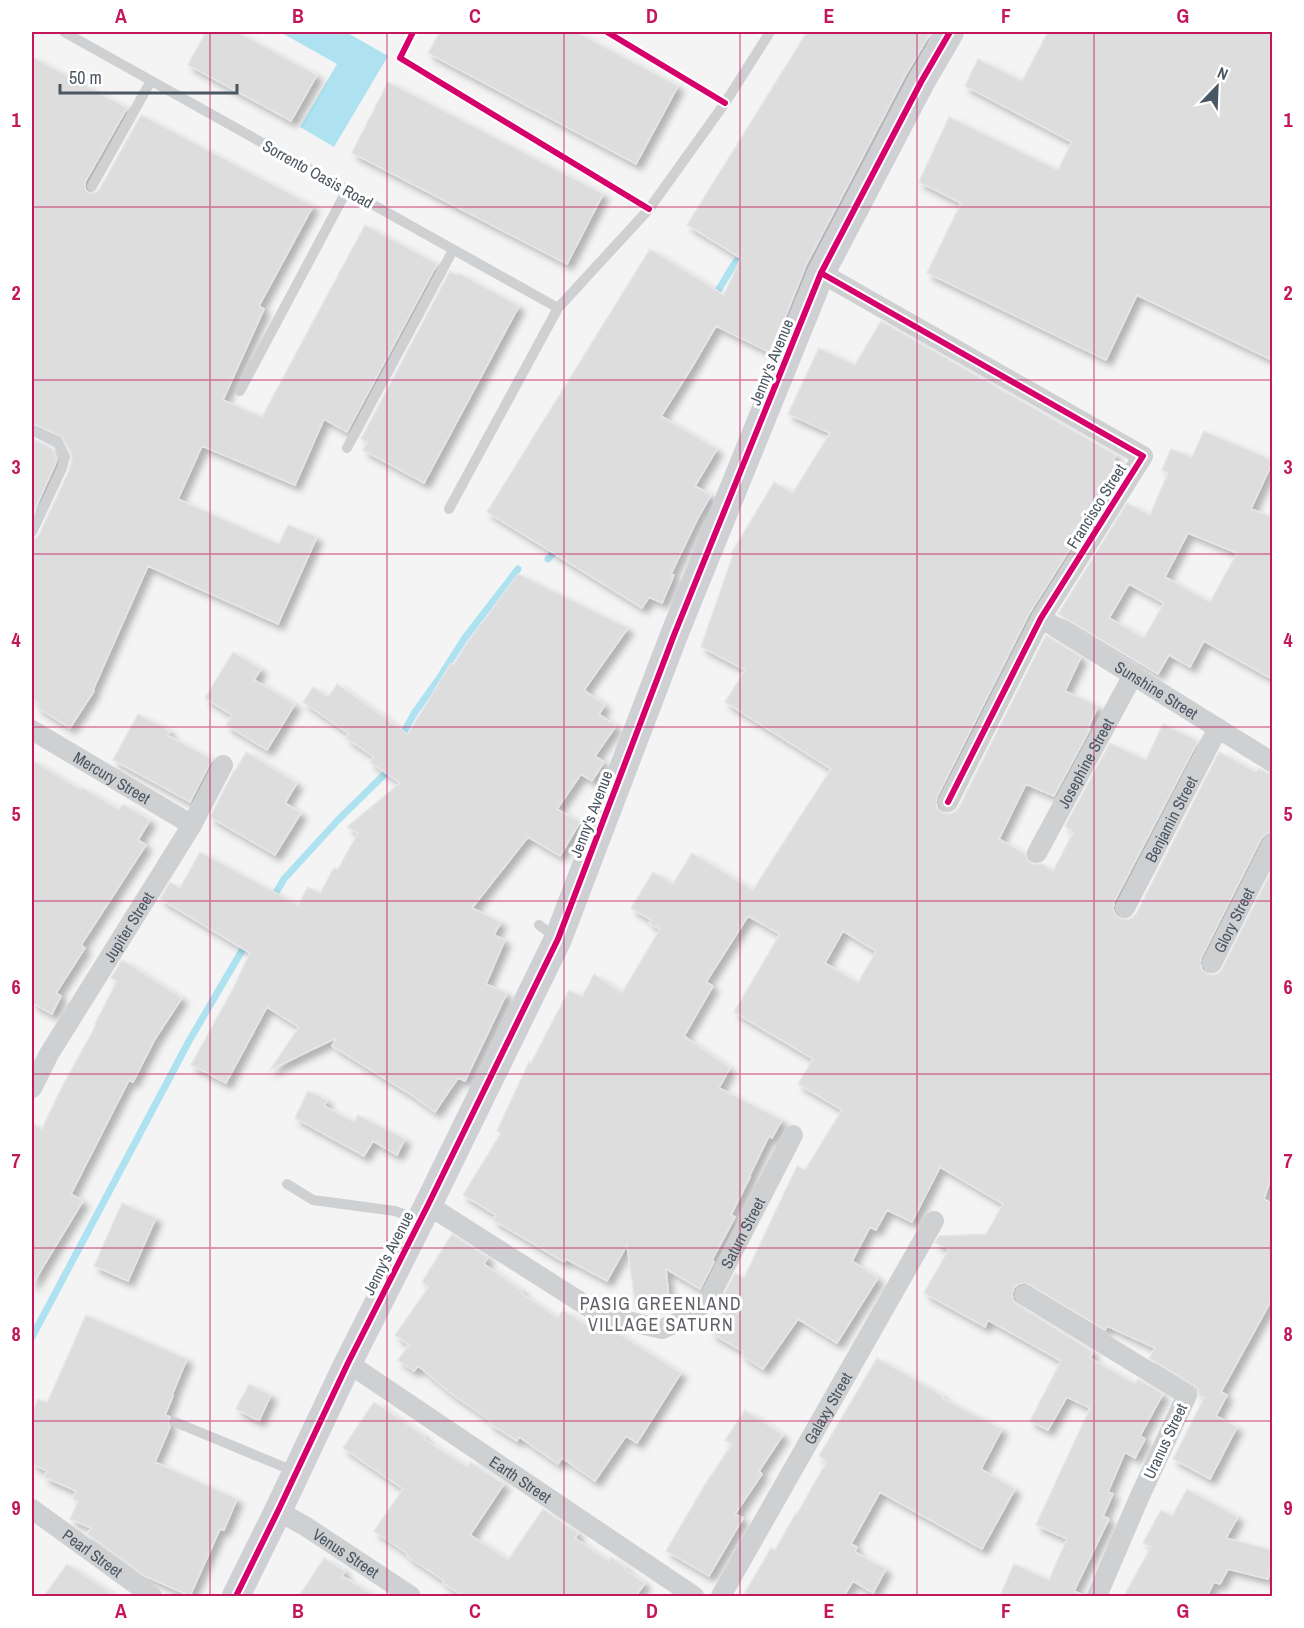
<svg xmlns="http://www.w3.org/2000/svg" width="1304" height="1628" font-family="'Archivo Narrow',sans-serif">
<defs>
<filter id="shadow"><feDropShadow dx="5.5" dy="5.5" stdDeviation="3" flood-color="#0004"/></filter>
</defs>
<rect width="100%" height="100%" fill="#f4f4f4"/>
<path fill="#aee2f0" d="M280,32h66l42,24 -54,91 -34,-20 37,-63z"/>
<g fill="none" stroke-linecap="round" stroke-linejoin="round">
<path stroke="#aee2f0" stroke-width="7" d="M714,297l22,-36 9,3
M548,559l11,-13
M400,739l15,-27 23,-32 26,-41 54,-70
M271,901l13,-22 54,-59 54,-53
M32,1337l157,-296 58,-99"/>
</g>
<path fill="#ddddde" stroke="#e5e6e7" stroke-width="1.5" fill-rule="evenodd" filter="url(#shadow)" d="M206,32h31l80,43 -26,46 -103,-56z
M440,32h136l102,54 -42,78 -208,-111z
M807,32h124l-25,42 -100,191 -35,88 -55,-27 -24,41 -31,49 56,33 -22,37 16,9 -13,23 -27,56 3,1 -12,28 -13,-6 -7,11 -155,-96 163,-263 74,46 17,-37 -54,-33z
M1048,32h224v328l-135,-65 -31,65 -179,-87 34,-70 -42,-21 30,-65 109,53 14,-28 -107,-56 13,-27 44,22z
M32,57l95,51 -42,74v7l4,4h6l4,-3 42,-75 172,91 -54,100 5,3 -41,91 39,17 103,-192 72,39 -90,168 -23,-13 -29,66 -93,-39 -24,53 101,45 9,-19 29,12 -39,87 -130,-58 -55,124 1,1 -24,37 -33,-21 2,-4 -7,-5v-159l4,-1 3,-3 30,-64 3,-13v-4l-10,-17 -30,-14z
M388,82l215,112 -36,70 -215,-111z
M450,271l7,4 1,-2 61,33 -95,177 -61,-33 5,-8 -7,-3z
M881,321l235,134 -3,5 7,4 -14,28 -76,120 -93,185 -1,6 2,6 5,4 6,1 6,-2 4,-5 87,-172 35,22 -16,34 33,15 -10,22 2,1 -36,67 -28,-12 -27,55 26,15 2,6 4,3 6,2 5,-1 11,7 20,-38 -2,-1 1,-1 -7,-5 45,-83 36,17 17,-36 35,17 -84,161 -1,7 2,5 4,4 7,2 6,-2 4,-4 83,-162 37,20 2,-4 8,4 6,2v58l-6,2 -5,5 -60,119 -1,5 2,7 5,4 6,1 6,-2 3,-4 50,-99v305l-8,24 8,5v95l-51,93 6,3 -11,21 21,11 -27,52 -37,-20 31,-61 -5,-2 -1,-7 -5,-4 -44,-27 6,-10 -48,-22 -2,4 -75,-45 -5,-2 -6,1 -5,4 -2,6 1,6 5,5 75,47 -3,6 43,25v-1l2,1 3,-4 25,15 -23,42 5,3 -10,19 -10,-6 -17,40 5,2 -10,22 6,3 -35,72 11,5h-85l14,-32 35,16 18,-41 -31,-14 54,-117 -23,-11 -19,33 -18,-9 31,-60 -73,-41 -3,7 -61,-34 25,-44 -14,-6 4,-7 47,-2 17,-30 -63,-37 -28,55 -25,-12 -11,20 -6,-3 -18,34 26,17 -41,65 -39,-24 -35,50 -21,-14 2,-3 -33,-19 17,-29 -7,-4 14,-27 9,5 53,-112 8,4 37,-60 -44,-26 15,-25 -79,-47 46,-78 -32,-18 -42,66 7,4 -29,50 46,32 -11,20 63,32 -10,18 -3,-2 -20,41h1l-19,38 4,2 -23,43 2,2 -14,27 -34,-20 3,31 -34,2 -8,-57 -20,36 -41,-22 -2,3 -71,-42 3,-5 -33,-20 38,-62 -4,-2 32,-69 2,1 38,-73 13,7 12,-23 28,19 38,-64 -11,-6 2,-3 -20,-12 22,-36 20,12 19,-31 61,37 78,-121 -106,-67 20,-32 -44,-23 32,-92 -2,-1 43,-72 19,11 37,-60 -42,-19 31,-66 36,17zM843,931l33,20 -18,32 -33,-20z
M1204,431l68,29v3l-21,46 21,8v162l-68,-38 -14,26 -21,-12 -11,19 -100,-60 69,-111 23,12 18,-42 -6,-3 9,-21 21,8zM1188,533l49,20 -27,49 -45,-25zM1129,584l35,19 -20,35 -35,-20z
M32,438l20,11 5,9 -2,7 -23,50z
M518,574l110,54 -44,62 21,15 -6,9 17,12 -21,30 9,6 -12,19 -11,-7 -24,35 23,13 -20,34 -32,-19 -56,71 29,14 -7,13 11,5 -19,44 21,9 -42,88 -7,-3 -23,34 -25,-18 -78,-48 4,-8 -66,32 29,-43 -32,-20 -41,76 -35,-18 43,-78 16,-34 -90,-54 10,-17 10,6 20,-36 98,53 10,-18 12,6 14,-25 4,1 20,-36 -11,-6 53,-44 -30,-21 4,-5 -28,-19 3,-4 -46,-32 10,-15 15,10 9,-13 71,50 43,-71 3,2 10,-18z
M233,652l28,17 -7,11 41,24 -28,46 -41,-25 6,-10 -27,-17z
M138,714l32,17 -3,4 45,24 -22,43 -77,-42z
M246,752l51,31 -12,20 16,10 -26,42 -65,-38 24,-46h1z
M32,760l49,30 2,-2 36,22 4,-6 27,16 -12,20 8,5 -65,100 4,3 -29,45 5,3 -9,18 -20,-11z
M122,960l60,38 -27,41 -22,43 -4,-2 -58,114 12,7 -51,84v-162l10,6 19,-40 35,-64 -1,-1 22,-43 -6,-3z
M308,1091l19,9 -3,6 30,16 4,-7 47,24 -8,16 -24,-14 -9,15 -69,-38z
M122,1203l34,15 -28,63 -34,-15z
M452,1234l36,23 -4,7 38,27 -1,2 37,25 5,-8 34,22 3,-5 13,3 68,43 -44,70 -11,-7 -31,45 -33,-23 -4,6 -39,-27 -2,4 -28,-18 2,-2 -38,-26 -35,-29 -4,5 -16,-11 11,-15 -14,-10 34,-48 -7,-5z
M86,1315l101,44 -15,36 1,1 -8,19 5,2 -2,5 2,5 -15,35 82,37 -13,31 -4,-1 -30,67 -45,-20 -58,-42 4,-6 -21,-9 8,-17 -5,-3 3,-8 -32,-14 3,-6 -15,-7v-51l6,-14 9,4z
M877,1358l66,38 -1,2 60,31 -21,40 34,20 -33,60 -102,-57 -29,52 6,3 -2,5 31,17 -13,24 -20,-12 -9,15h-101l28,-48 4,2 21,-37 1,1 30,-53 -8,-5z
M249,1384l22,11 -12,26 -23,-12z
M374,1402l51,35 -1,2 43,28 3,-5 34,22 -34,51 38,25 35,-51 35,24 -3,5 33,23 3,-4 15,11 -1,2 20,13 -9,13h-173l-20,-13 1,-2 -37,-25 1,-2 -34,-23 29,-42 -60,-41z
M745,1410l38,25 -24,36 3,3 -27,40 8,4 -34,58 -43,-25 40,-68 26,-39 -7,-4z
M1187,1489l51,28 -12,21 46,12v12l-4,17 -40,-10 -8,15 -6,-2 -7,14h-83l27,-49 -8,-4 18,-33 11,6z
M324,1558l21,13 -3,5 33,20h-76z
M67,1564l48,32h-71z"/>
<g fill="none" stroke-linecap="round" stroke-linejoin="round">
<path stroke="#ced0d2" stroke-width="10" d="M64,32l494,276
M92,186l59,-105
M240,391l107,-201
M32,430l26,13 7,14 -3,11 -30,64
M347,448l106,-198
M449,509l109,-201 91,-99 76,-106 45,-71
M539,925l19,14
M287,1184l26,16 82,11 25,9
M175,1422l121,50"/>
<g stroke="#ced0d2" stroke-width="20">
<path d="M821,273l322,183 -102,162 -93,184"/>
<path id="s1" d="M1041,618l231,144"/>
<path id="s2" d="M32,730l160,95"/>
<path id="s3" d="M1037,853l96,-178"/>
<path id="s4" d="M1125,908l93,-180"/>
<path id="s5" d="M1212,963l60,-119"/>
<path id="s6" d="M32,1088l17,-34 143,-229 31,-60"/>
<path id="s7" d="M428,1205l173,110 61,14 24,-10 23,-21 84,-163"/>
<path d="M1024,1295l163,100 -48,103 -42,98"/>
<path id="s8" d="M348,1363l346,233"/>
<path id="s9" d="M32,1509l120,87"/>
<path id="s10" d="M278,1511l27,15 106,70"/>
<path id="s11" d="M721,1596l213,-375"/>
</g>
<path stroke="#ced0d4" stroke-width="28" d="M236,1596l42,-85 70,-148 80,-158 130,-266 116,-304 147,-362 100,-191 29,-50"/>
<g stroke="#fff" stroke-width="10">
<path id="cycleway" d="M413,32l-13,26 249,151
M607,32l118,71
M821,273l322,183 -102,162 -93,184
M236,1596l42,-85 70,-148 80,-158 130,-266 116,-304 147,-362 100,-191 29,-50"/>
</g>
<use href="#cycleway" stroke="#d6006c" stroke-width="6"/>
</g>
<path fill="none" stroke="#c2185b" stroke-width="1.5" stroke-opacity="0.55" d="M210,32v1564M387,32v1564M564,32v1564M740,32v1564M917,32v1564M1094,32v1564M32,207h1240M32,380h1240M32,554h1240M32,727h1240M32,901h1240M32,1074h1240M32,1248h1240M32,1421h1240"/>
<g text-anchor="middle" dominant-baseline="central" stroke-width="6" stroke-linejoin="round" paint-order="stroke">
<g font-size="16" fill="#4a5661" stroke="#fff">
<text transform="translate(318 174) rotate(29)">Sorrento Oasis Road</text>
<text transform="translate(771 362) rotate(-68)">Jenny's Avenue</text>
<text transform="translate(1096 506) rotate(-58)">Francisco Street</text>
<text stroke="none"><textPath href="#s1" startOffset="136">Sunshine Street</textPath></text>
<text stroke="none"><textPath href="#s3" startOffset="102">Josephine Street</textPath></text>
<text stroke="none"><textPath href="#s2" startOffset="93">Mercury Street</textPath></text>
<text transform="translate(591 814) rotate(-69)">Jenny's Avenue</text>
<text stroke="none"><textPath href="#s4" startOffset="100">Benjamin Street</textPath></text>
<text stroke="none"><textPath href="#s5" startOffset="48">Glory Street</textPath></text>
<text stroke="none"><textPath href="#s6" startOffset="188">Jupiter Street</textPath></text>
<text stroke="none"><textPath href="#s7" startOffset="398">Saturn Street</textPath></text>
<text transform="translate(388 1253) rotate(-63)">Jenny's Avenue</text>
<text stroke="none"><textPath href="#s11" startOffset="216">Galaxy Street</textPath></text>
<text transform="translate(1165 1441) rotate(-65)">Uranus Street</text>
<text stroke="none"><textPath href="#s8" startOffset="208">Earth Street</textPath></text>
<text stroke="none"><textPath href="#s9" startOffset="75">Pearl Street</textPath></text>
<text stroke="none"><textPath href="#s10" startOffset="80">Venus Street</textPath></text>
</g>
<g font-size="18" letter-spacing="1.5" fill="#5f6368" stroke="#fff">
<text x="661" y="1303">PASIG GREENLAND<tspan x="661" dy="21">VILLAGE SATURN</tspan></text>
</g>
</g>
<rect width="1304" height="1628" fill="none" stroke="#ffffff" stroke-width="66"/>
<g transform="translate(1217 87) rotate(23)" stroke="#ffffff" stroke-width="4.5" paint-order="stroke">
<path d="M0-4.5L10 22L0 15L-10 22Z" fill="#4a5661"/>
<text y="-9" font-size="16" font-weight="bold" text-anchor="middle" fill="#4a5661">N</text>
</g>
<path d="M60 84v9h177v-9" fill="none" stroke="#4a5661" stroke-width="3"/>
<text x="69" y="84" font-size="18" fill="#4a5661" stroke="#ffffff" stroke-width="4.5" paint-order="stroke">50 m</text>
<rect x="33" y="33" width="1238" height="1562" fill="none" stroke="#c2185b" stroke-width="2"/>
<g font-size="20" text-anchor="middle" font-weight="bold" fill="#c2185b">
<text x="121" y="23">A</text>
<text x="298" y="23">B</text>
<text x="475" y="23">C</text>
<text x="652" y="23">D</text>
<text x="829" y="23">E</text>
<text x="1006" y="23">F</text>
<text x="1183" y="23">G</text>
<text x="16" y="127">1</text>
<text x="1288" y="127">1</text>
<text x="16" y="300">2</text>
<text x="1288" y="300">2</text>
<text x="16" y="474">3</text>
<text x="1288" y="474">3</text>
<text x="16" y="647">4</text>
<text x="1288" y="647">4</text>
<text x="16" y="821">5</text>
<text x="1288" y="821">5</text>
<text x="16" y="994">6</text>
<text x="1288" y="994">6</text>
<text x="16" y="1168">7</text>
<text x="1288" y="1168">7</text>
<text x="16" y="1341">8</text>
<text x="1288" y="1341">8</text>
<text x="16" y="1515">9</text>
<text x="1288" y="1515">9</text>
<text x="121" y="1618">A</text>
<text x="298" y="1618">B</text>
<text x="475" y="1618">C</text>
<text x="652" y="1618">D</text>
<text x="829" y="1618">E</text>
<text x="1006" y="1618">F</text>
<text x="1183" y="1618">G</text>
</g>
</svg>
